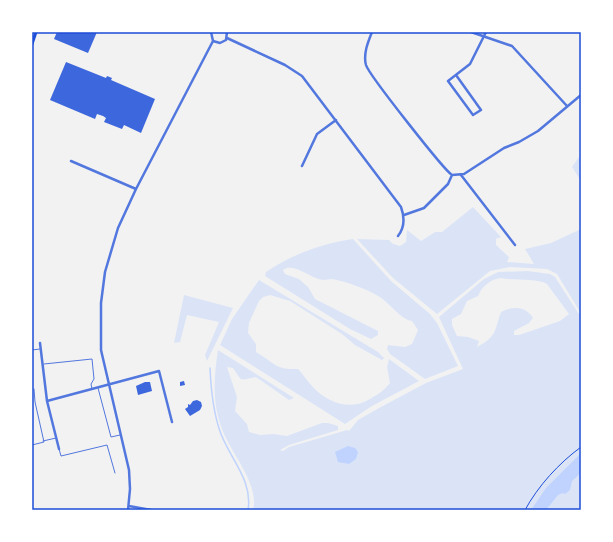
<svg xmlns="http://www.w3.org/2000/svg" width="613" height="542" font-family="Barlow,sans-serif">
<rect width="100%" height="100%" fill="#f2f2f2"/>
<path fill="#dbe4f7" fill-rule="evenodd" d="M581,154v27l-9,-14z
M473,207l28,30 -5,2v6l13,12 -2,5 27,2 -9,-15 26,-6 30,-14v281h-328c7,-27 -24,-58 -32,-84 -9,-25 -7,-50 -3,-76l76,48 -5,2 -33,-23c-17,3 -13,6 -23,-9l-6,-1 10,30 -2,14 12,13 2,8 11,3 14,-1 13,2 35,-13h6l10,3v4l-49,15 -9,5 3,1 6,-4 58,-17 2,1 9,-11 21,-12 47,-25 37,-14 -24,-52 45,-38 14,-7 30,-1 22,3 5,3 24,37 1,-2 -23,-38 -10,-5 -37,-2 -20,4 -53,43 -44,-36 -36,-39 32,1 4,4 7,2 6,-4 1,-12 14,11 14,-9h7zM501,278c13,3 36,0 46,6l22,30 -9,7 -41,14h-5v-4l15,-8 4,-5c-7,-12 -21,-12 -32,-6 -7,20 -4,24 -24,35l2,-6 -11,-4 -11,-1 -5,-11v-6l9,-5 6,-13 11,-5c4,-10 13,-17 23,-18z
M353,239l38,42 39,33 7,9 21,43 -33,13 -35,-25 -3,-5 1,-4 17,2 7,-3 6,-14 -6,-9c-11,-1 -23,-19 -34,-25 -13,-8 -31,-14 -46,-17 -3,0 -6,1 -9,1 -12,-1 -29,-18 -40,-10l2,4 14,5 9,8 7,12 63,32v4l-7,4 -21,-10 -85,-53 1,-4c27,-18 55,-28 87,-33z
M259,280l119,72 6,6 -2,2 -27,-15 -13,-11 -52,-33 -20,-6 -7,2 -4,4 -10,22 -1,10 8,11v8c19,11 19,18 42,17 6,6 9,12 14,17 14,16 37,25 56,14 9,-5 16,-9 22,-17l-3,-16 2,-8 30,22 -47,25 -27,18 -125,-79 12,-26z
M184,295l49,13 -26,53 -2,-6 14,-33 -32,-7 -7,27 -6,1z"/>
<path fill="#bfd3fe" d="M348,446l7,2 3,4 -2,7 -7,5 -11,-2 -3,-10z
M581,453v20l-9,8 -2,9 -5,4 -2,-1 -5,2 -12,15h-15l15,-22z"/>
<g fill="none" stroke-linecap="round" stroke-linejoin="round">
<path stroke="#bfd3fe" stroke-width="1.5" d="M210,368c1,23 3,45 11,66 10,26 32,47 27,76"/>
</g>
<path fill="#3d67dc" d="M57,32h40l-9,21 -34,-14z
M66,62l40,16 1,-2 5,2 -1,2 44,19 -14,34 -17,-8 -2,4 -18,-7 2,-4 -3,-2 -6,-2 -2,5 -45,-19z
M184,381l1,4 -5,1v-4z
M145,382h5l2,9 -14,4 -2,-9z
M197,400l4,2 1,4 -2,4 -10,6 -5,-7 3,-2v-3l2,1 3,-4z"/>
<g fill="none" stroke-linecap="round" stroke-linejoin="round">
<path stroke="#1d4ed8" stroke-width="1" d="M525,510c13,-24 34,-47 56,-63"/>
<path stroke="#5277de" stroke-width="1" d="M32,350l8,-1
M44,364l48,-5 2,20 -3,5 1,5
M98,388l13,49 9,-2
M43,441l13,-3
M32,445l12,-3 -9,-40 -1,-13
M59,449l2,7 46,-11 8,28"/>
<path stroke="#5277de" stroke-width="2.5" d="M211,32l2,9 7,2 6,-3 1,-8
M372,32c-4,10 -9,22 -6,33 3,10 78,105 86,110l12,-1 40,-26 15,-6 19,-11 43,-36
M471,32l41,14 55,60
M227,38l58,27 17,11 99,131c4,11 4,20 -3,29
M456,75l25,35 -8,5 -25,-34 22,-17 16,-32
M71,161l65,28
M302,166l15,-32 19,-14
M461,175l54,70
M404,215l20,-7 24,-24 4,-9
M40,343l7,58 12,48
M47,401l112,-30 13,51
M129,506l22,4
M128,510l2,-21 -1,-19 -28,-120v-47l4,-31 13,-44 18,-39 77,-148"/>
<path stroke="#1d4ed8" stroke-width="3" d="M32,44l4,-12"/>
</g>
<rect width="613" height="542" fill="none" stroke="#ffffff" stroke-width="66"/>
<rect x="33" y="33" width="547" height="476" fill="none" stroke="#1d4ed8" stroke-width="1.5"/>
</svg>
